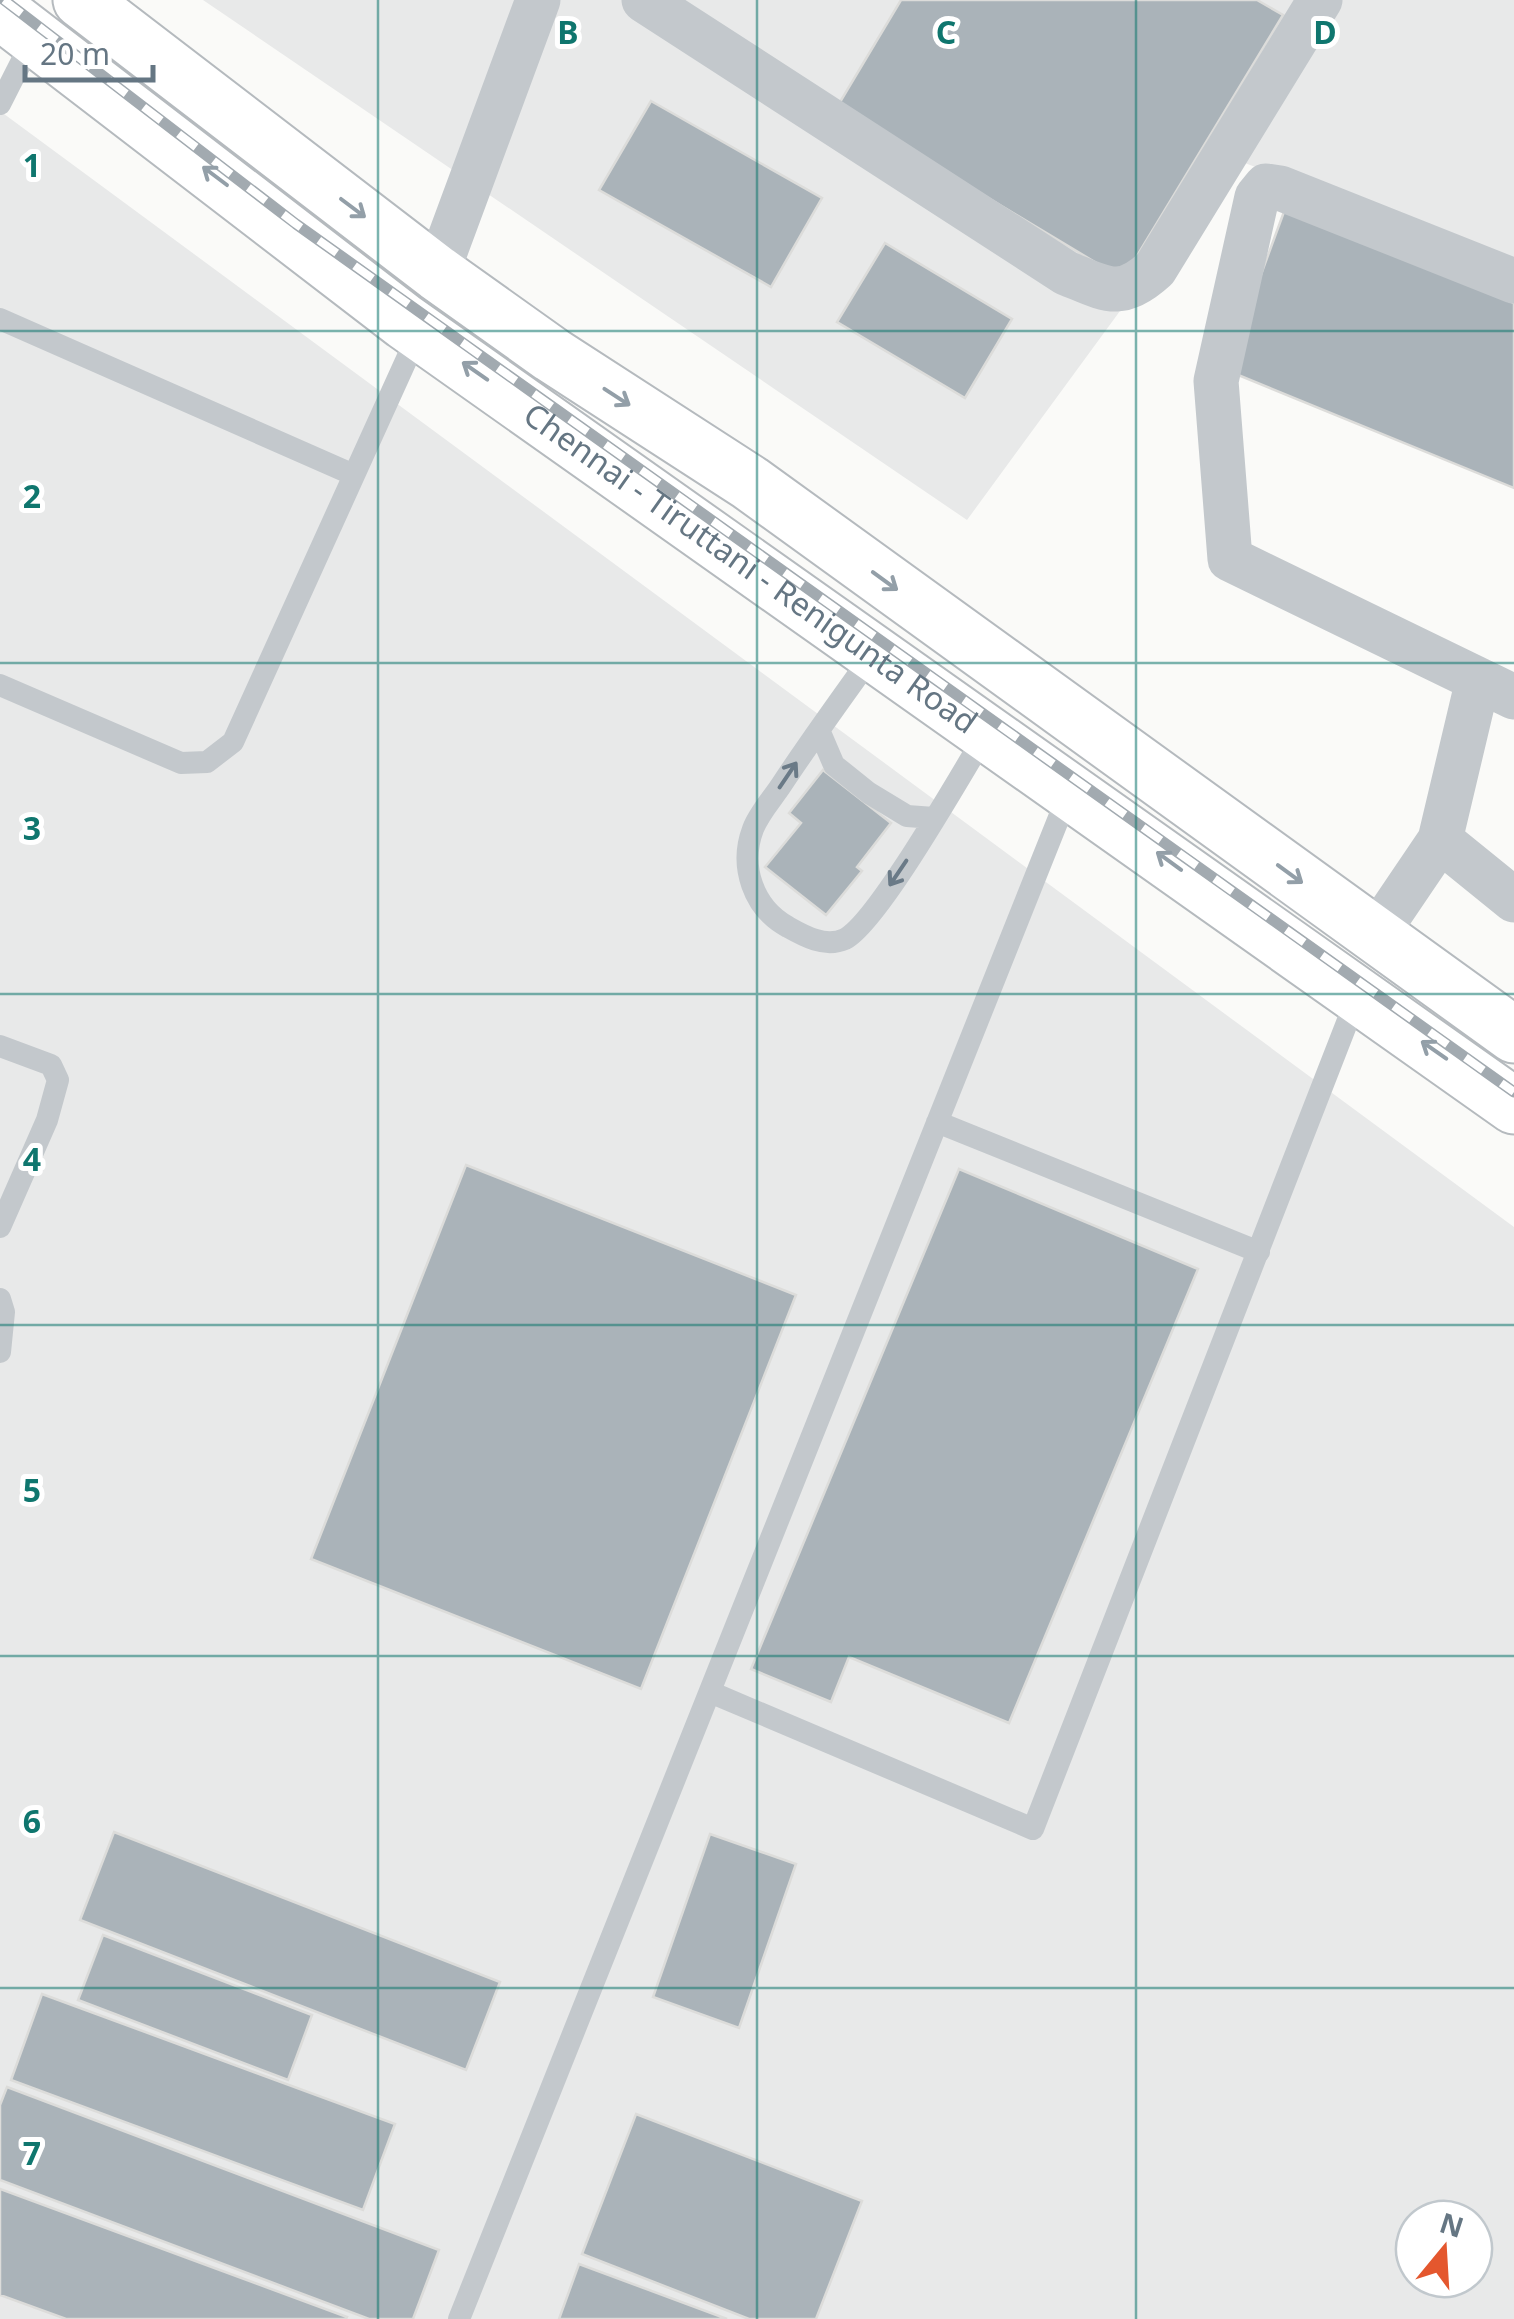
<svg xmlns="http://www.w3.org/2000/svg" width="1514" height="2319" font-family="'Noto Sans',sans-serif">
<rect width="100%" height="100%" fill="#fafaf8"/>
<path fill="#e8e9e9" fill-rule="evenodd" d="M203,0h1311v268l-282,-110 -265,362z
M0,111l1514,1116v1092h-1514zM1414,2219h60v60h-60z"/>
<path fill="#aab3b9" stroke="#dcdcda" stroke-width="2.5" d="M901,0h356l26,15 -160,264 -286,-172z
M651,101l171,97 -51,89 -172,-97z
M1285,209l229,94v185l-288,-118z
M885,243l127,76 -47,79 -128,-76z
M823,770l68,53 -34,44 5,4 -36,44 -61,-48 36,-44 -12,-10z
M466,1165l330,130 -155,394 -330,-130z
M959,1169l239,100 -189,454 -160,-66 -18,45 -80,-33z
M114,1832l386,150 -34,88 -386,-150z
M710,1834l86,30 -57,164 -86,-31z
M103,1935l209,80 -24,65 -210,-80z
M42,1994l353,130 -32,86 -352,-130z
M7,2087l432,163 -26,69h-44l-369,-139v-75z
M636,2114l226,87 -46,118h-67l-167,-65z
M0,2189l347,128 -1,2h-280l-66,-24z
M579,2264l148,55h-168z"/>
<g fill="none" stroke-linecap="round" stroke-linejoin="round">
<g stroke="#b5babe" stroke-width="59">
<g id="primary">
<path d="M81,0l356,273 115,82 198,128 764,552"/>
<path id="s1" d="M0,11l405,311 1109,784"/>
</g>
</g>
<path stroke="#c3c8cc" stroke-width="22" d="M0,104l34,-67
M0,319l354,156
M874,653c-31,43 -63,87 -92,131 -9,14 -23,29 -29,45 -14,37 0,79 35,98 16,9 37,21 57,12 33,-17 118,-168 142,-207
M0,685l181,78 26,-1 26,-20 186,-410
M819,730l15,35 35,28 38,23 27,2
M0,1046l51,19 7,15 -11,40 -47,107
M937,1122l322,130
M0,1299l4,13 -4,40
M710,1692l323,137 324,-832
M459,2319l611,-1529"/>
<path stroke="#c3c8cc" stroke-width="45" d="M644,0l422,273c40,16 54,28 89,-4l165,-269
M437,273l101,-273
M1514,281l-234,-93 -14,-2 -9,11 -41,184 14,178 284,138
M1440,840l74,60
M1375,936l65,-96 38,-160"/>
<use href="#primary" stroke="#fff" stroke-width="55"/>
<g stroke="#a2aab0" stroke-width="11">
<path id="rail" d="M4,0l292,224 1218,868"/>
</g>
<use href="#rail" stroke="#fff" stroke-width="8" stroke-dasharray="22" stroke-linecap="butt"/>
</g>
<defs><path id="oneway-shaft" d="M-6 0H5M1.5-3L5.5 0L1.5 3" fill="none" stroke-width="1.6" stroke-linecap="round" stroke-linejoin="round" transform="scale(2.5)"/></defs>
<g stroke="#939fa8">
<use href="#oneway-shaft" transform="translate(215 176) rotate(-143)"/>
<use href="#oneway-shaft" transform="translate(353 208) rotate(37)"/>
<use href="#oneway-shaft" transform="translate(475 371) rotate(-145)"/>
<use href="#oneway-shaft" transform="translate(617 397) rotate(33)"/>
<use href="#oneway-shaft" transform="translate(885 581) rotate(36)"/>
<use href="#oneway-shaft" transform="translate(1169 861) rotate(-144)"/>
<use href="#oneway-shaft" transform="translate(1290 874) rotate(36)"/>
<use href="#oneway-shaft" transform="translate(1434 1050) rotate(-145)"/>
</g>
<g stroke="#6a7a87">
<use href="#oneway-shaft" transform="translate(788 775) rotate(-56)"/>
<use href="#oneway-shaft" transform="translate(898 873) rotate(124)"/>
</g>
<path fill="none" stroke="#0f766e" stroke-width="2.5" stroke-opacity="0.55" d="M378,0v2319M757,0v2319M1136,0v2319M0,331h1514M0,663h1514M0,994h1514M0,1325h1514M0,1656h1514M0,1988h1514"/>
<g text-anchor="middle" dominant-baseline="central" stroke-width="10" stroke-linejoin="round" paint-order="stroke">
<g font-size="32" fill="#657683" stroke="#fff">
<text stroke="none"><textPath href="#s1" startOffset="935">Chennai - Tiruttani - Renigunta Road</textPath></text>
</g>
</g>
<g font-size="32" text-anchor="middle" font-weight="bold" fill="#0f766e" stroke="#fff" stroke-width="10" stroke-linejoin="round" paint-order="stroke">
<text x="568" y="44">B</text>
<text x="946" y="44">C</text>
<text x="1325" y="44">D</text>
<text x="32" y="177">1</text>
<text x="32" y="508">2</text>
<text x="32" y="840">3</text>
<text x="32" y="1171">4</text>
<text x="32" y="1502">5</text>
<text x="32" y="1833">6</text>
<text x="32" y="2165">7</text>
</g>
<g transform="translate(1444 2249) rotate(18)"><circle r="48" fill="#ffffff" stroke="#c1c8cd" stroke-width="2.5"/>
<path d="M0-8L18 38L0 25L-18 38Z" fill="#e4572e"/>
<text y="-15" font-size="28" font-weight="bold" text-anchor="middle" fill="#657683">N</text>
</g>
<path d="M25 65v15h128v-15" fill="none" stroke="#657683" stroke-width="5"/>
<text x="40" y="65" font-size="30" fill="#657683" stroke="#ffffff" stroke-width="8" paint-order="stroke">20 m</text>
</svg>
